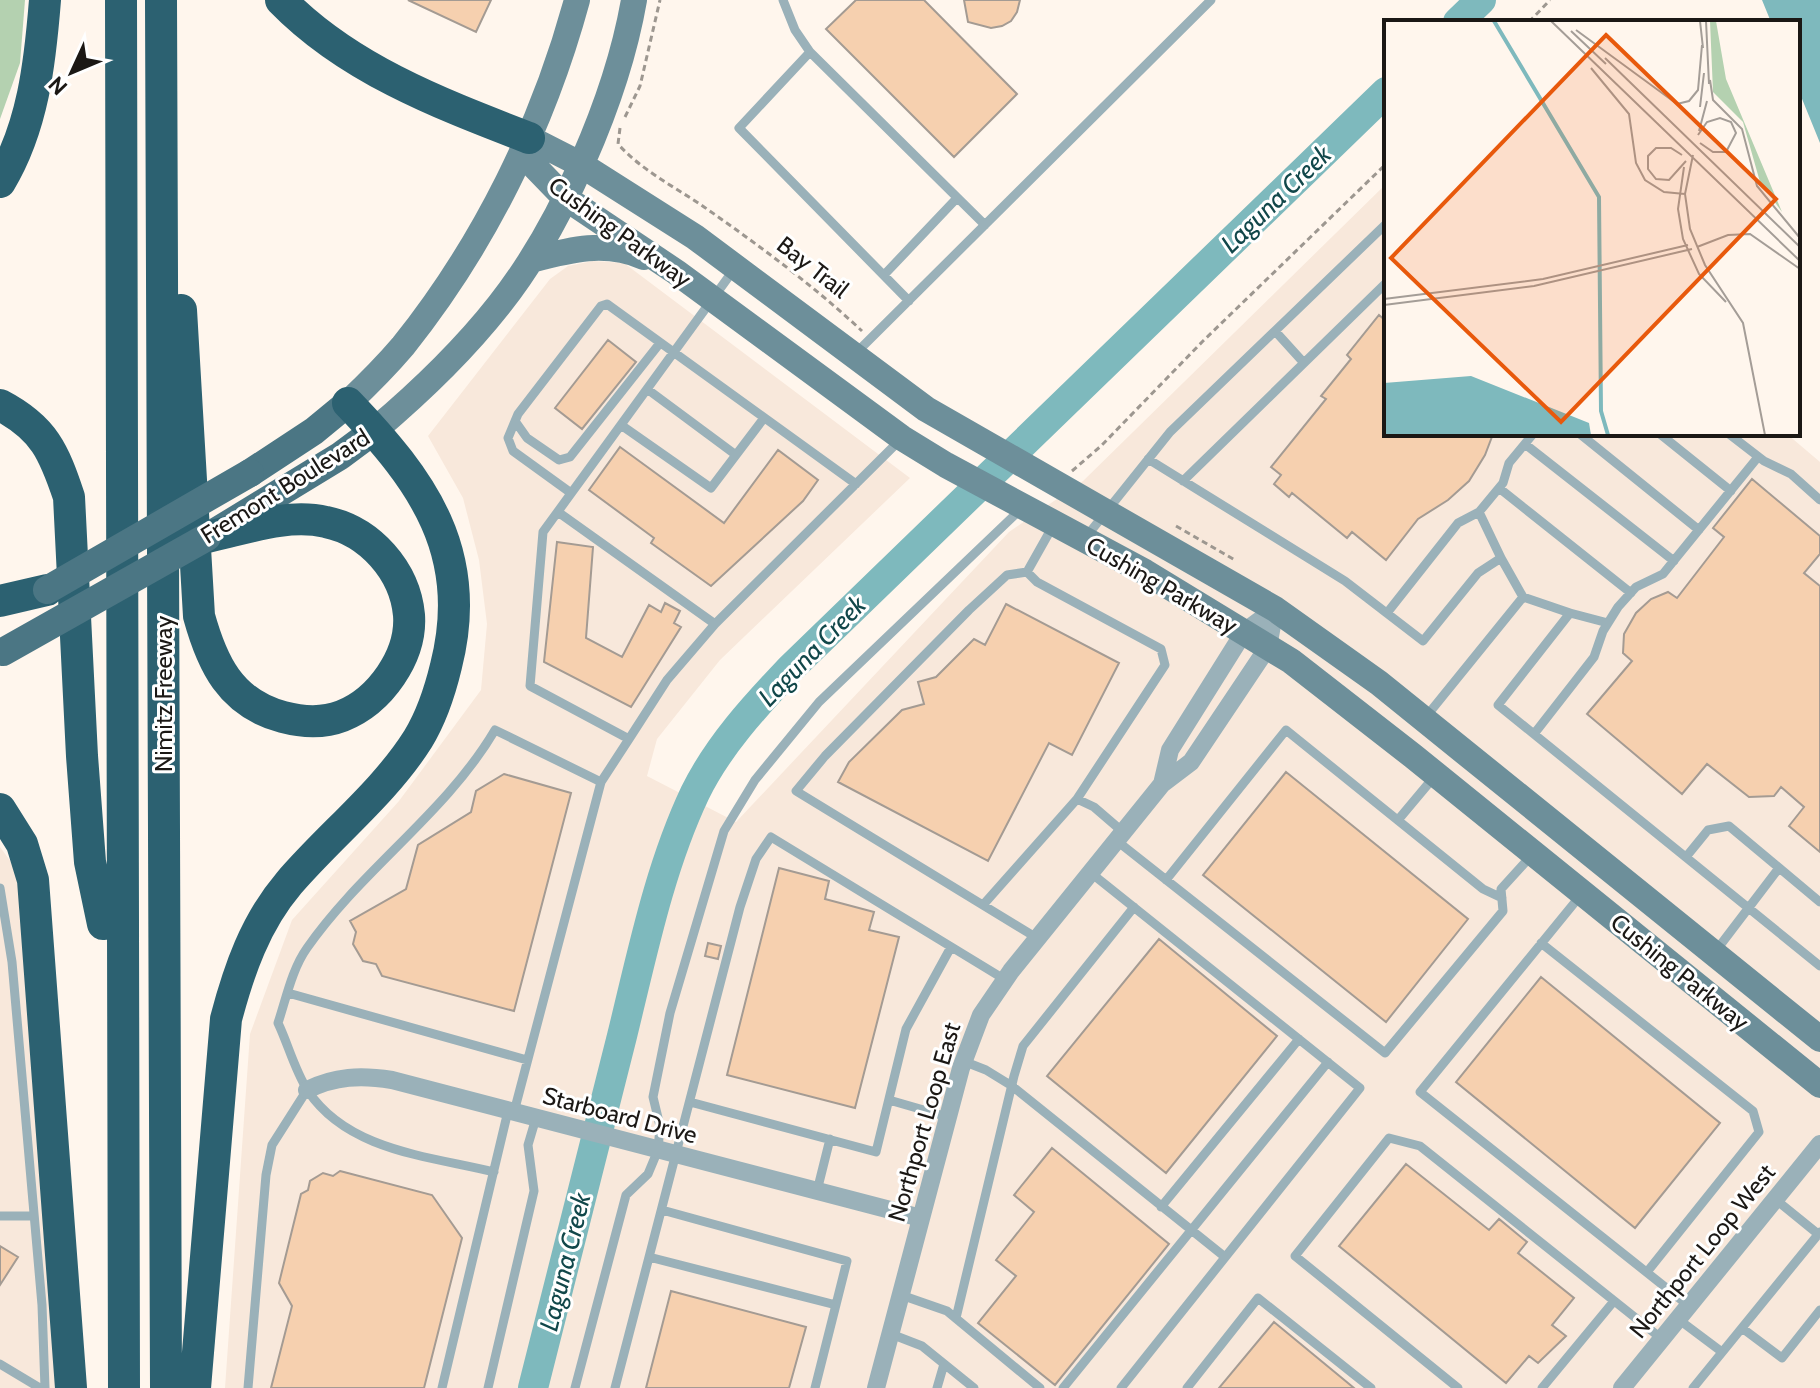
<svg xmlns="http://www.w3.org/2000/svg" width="1820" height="1388" font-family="Cabin,sans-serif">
<rect width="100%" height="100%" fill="#fff6ed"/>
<path fill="#f8e8db" d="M1386,184v250h401l33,28v926h-1595l25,-354 42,-114 107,-119 82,-111 6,-66 -8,-64 -16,-62 -35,-62 122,-157 18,-13 25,-5 31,2 286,215 -190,182 -63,79 -10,37 89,46 273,-290 74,-51z
M0,847l11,15 11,32 40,494h-62z"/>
<path fill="#b4d1b0" d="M0,0h25l-5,63 -20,56z"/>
<path fill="#7eb9bd" d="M1762,0h58v143l-22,-54v-67h-27z"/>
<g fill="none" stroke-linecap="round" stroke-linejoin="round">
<path stroke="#7eb9bd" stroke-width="30" d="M1458,22l23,-22
M533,1388c30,-117 59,-235 89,-352 20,-81 37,-167 73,-243 23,-47 59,-86 95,-124l596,-577"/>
</g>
<path fill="#f6d0af" stroke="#a49b93" stroke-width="2" d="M408,0h83l-15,32z
M856,0h68l93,94 -63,63 -128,-128z
M964,0h56l-3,12 -6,9 -9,5 -11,2 -23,-6z
M1379,315l7,6v113h107l-8,21 -16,26 -21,19 -30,19 -32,41 -34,-28 -5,6 -55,-45 -3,4 -15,-13 7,-9 -10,-8 55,-68 -5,-3 30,-37 -4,-4z
M608,340l28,22 -54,67 -27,-21z
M620,447l104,76 54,-73 40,30 -15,21 -92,85 -60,-43 3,-5 -65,-48z
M1752,479l68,57v18l-16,19 16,13v266l-31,-26 15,-19 -23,-20 -7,9 -25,1 -42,-33 -25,30 -95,-80 45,-53 -9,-8 1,-19 12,-21 15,-14 17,-7 9,6 47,-61 -11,-9z
M557,542l36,5 -7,91 36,19 27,-52 12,7 4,-9 15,8 -6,12 7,4 -50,80 -87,-45z
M1006,604l113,59 -47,92 -23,-12 -61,118 -150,-79 11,-20 53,-52 22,-6 -6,-22 18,-5 38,-38 11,6z
M1286,772l182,147 -82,103 -183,-147z
M504,774l67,19 -57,218 -132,-35 -6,-12 -13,-3 -10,-17 3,-12 -6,-11 56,-32 12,-44 53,-33 5,-21z
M779,868l50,13 -4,18 49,13 -5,18 30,7 -44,171 -128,-33z
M1159,939l118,97 -111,137 -119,-97z
M708,943l13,3 -3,13 -13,-3z
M1541,977l179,146 -85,105 -179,-146z
M1052,1148l117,96 -114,141 -77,-62 38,-47 -20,-16 38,-48 -20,-17z
M1406,1164l83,66 10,-11 28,23 -9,11 56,45 -22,27 14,11 -28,27 -9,-7 -23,27 -167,-137z
M340,1171l92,24 30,43 -38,150h-153l21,-82 -13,-23 22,-89 7,-4 2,-9 13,-8 10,3z
M0,1246l18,11 -18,28z
M671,1291l135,36 -17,61h-143z
M1274,1322l80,66h-135z"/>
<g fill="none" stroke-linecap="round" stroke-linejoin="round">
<path stroke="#9d9790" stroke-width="3" stroke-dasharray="6 4" stroke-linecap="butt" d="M1529,22l21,-22
M625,117l15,-31 20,-86
M620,128l-2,16c24,27 59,44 89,65 54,38 107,77 155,122
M1072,471l29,-25 102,-105 183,-177
M1176,526l59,34"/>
<path stroke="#9ab1b9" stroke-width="9" d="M783,0l12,30 15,22 175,173
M810,52l-71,76 170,173
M735,268l-192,264 -13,154 99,53 38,-59 48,-56 184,-183
M884,275l73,-77
M1275,331l29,32
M856,353l355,-353
M647,389l89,66
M515,421l12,17 32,22 11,-3 90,-114
M621,425l90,63 53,-70
M1580,434l119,96
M1660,434l71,57
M1729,434l35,27 27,13 29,26
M1525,444l149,117
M1148,459l197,122 78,60 55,-68 23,-15 22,39
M1183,481l203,-198
M1499,488l132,105
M571,493l-58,-42 -5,-13 10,-24 83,-108 6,-2 249,180
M558,512l157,112
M1479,512l24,-29 6,-20 24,-29
M1086,537l84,-105 216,-208
M1387,613l71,-90 21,-11 22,46
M1570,613l38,10
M1425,718l98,-121 47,16 -72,92 322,261
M1534,734l60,-77 9,-26 15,-24 18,-20 27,-13 95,-117
M601,782l28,-43
M1077,799l17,8 29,25
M1398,820l36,-43
M1117,841l268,212 118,-142 -2,-22 30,-33
M1686,857l22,-27 21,-4 91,76
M1091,873l269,215 -239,300
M1166,880l120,-150 197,159 19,9
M0,888l12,74 30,343 3,83
M1580,896l-160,196 269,214
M983,905l94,-106 88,-134 -4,-16 -124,-67 -10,-10
M1037,938l-241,-147 29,-35 144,-146 38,-35 20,-3 27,-48
M1541,943l212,168 6,21 -112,140
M1715,952l64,-84
M288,993l239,67
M963,1061l23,9 26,16 213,171
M889,1100l59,17
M690,1102l186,50 30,-123 45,-82
M494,1172c-65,-16 -146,-21 -186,-81 -13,-20 -20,-47 -30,-68 8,-24 14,-54 29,-75 55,-79 139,-135 188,-218l106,52 -87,330
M817,1191l13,-52
M1775,1199l43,35
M1161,1207l138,-168
M662,1210l185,51 -32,127
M0,1216h34
M649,1257l187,48
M901,1295l46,16 93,77
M956,1318l58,-242 9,-30 111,-139
M1678,1319l44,33
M1742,1328l40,30 38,-48
M891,1334l31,12 52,42
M0,1364l40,24
M248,1388l18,-213 6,-30 35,-55
M442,1388l66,-277
M488,1388l46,-197 -6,-46 8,-27
M575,1388l51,-193 22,-21 10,-24 2,-24 -7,-29 17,-84 54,-182 31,-51 64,-78 202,-193
M615,1388l125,-481 16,-48 15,-22 233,142
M937,1388l7,-24
M1063,1388l265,-326
M1187,1388l71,-90 113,90
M1458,1388l-163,-132 94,-118 31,8 242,193
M1542,1388l72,-87
M1693,1388l127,-156"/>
<path stroke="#9ab1b9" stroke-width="18" d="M1162,784l8,-34 74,-118 31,-23
M307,1090c28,-14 54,-15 85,-10l529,138
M876,1388l85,-320 20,-53 30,-44 151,-187 29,-22 77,-115 7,-38
M1622,1388l198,-244"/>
<path stroke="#6d8f9a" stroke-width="26" d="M529,138l6,29 29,30 112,75 226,166 44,27 199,107 146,89 122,95 407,329
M529,138l51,26 115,73 231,172 349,200 104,74 441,356
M531,260c38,-10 74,-20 113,-3
M348,403c19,-18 38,-37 55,-57 81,-101 140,-221 174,-346
M375,430c45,-38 87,-78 124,-125 62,-78 118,-207 135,-305"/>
<path stroke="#4b7684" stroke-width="28" d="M250,473l64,-42 34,-28
M217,531l123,-75 35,-26"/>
<path stroke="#2c6171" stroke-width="32" d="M121,0l3,1388
M161,0l5,1388
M281,0c67,69 160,104 248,138
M0,182c33,-55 40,-119 45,-182
M181,310l18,306c13,47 31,87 84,101 19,5 41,6 59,-1 38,-15 70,-60 67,-101 -4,-44 -39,-84 -83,-93 -39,-9 -81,7 -119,15
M0,405c44,23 54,47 69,92l13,259 8,106 13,62
M0,601l47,-11
M0,809l22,35 11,36 38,508
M195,1388l31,-369c13,-49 29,-96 63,-136 41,-48 95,-90 129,-144 14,-23 22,-48 28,-73 29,-113 -23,-185 -98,-263"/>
<path stroke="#4b7684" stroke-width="28" d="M47,590l203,-117
M3,652l204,-115"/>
</g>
<g text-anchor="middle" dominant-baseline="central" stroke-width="6" stroke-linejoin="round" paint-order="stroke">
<g font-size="24" fill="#1b1815" stroke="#fff">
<text transform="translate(620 232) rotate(36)">Cushing Parkway</text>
<text transform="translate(813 267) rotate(38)">Bay Trail</text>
<text transform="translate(285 486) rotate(-32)">Fremont Boulevard</text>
<text transform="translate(1162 585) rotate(30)">Cushing Parkway</text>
<text transform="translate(163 694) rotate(-90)">Nimitz Freeway</text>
<text transform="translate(1680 972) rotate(39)">Cushing Parkway</text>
<text transform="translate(620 1115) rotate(15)">Starboard Drive</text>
<text transform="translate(924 1122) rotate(-74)">Northport Loop East</text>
<text transform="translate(1702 1251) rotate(-51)">Northport Loop West</text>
</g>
<g font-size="26" font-style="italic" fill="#11474a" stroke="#fff">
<text transform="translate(1276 199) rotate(-44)">Laguna Creek</text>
<text transform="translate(812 651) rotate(-46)">Laguna Creek</text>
<text transform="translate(565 1262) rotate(-76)">Laguna Creek</text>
</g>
</g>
<g transform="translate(1384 20)">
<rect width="416" height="416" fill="#fff6ed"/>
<path d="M326,1h6l10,58 56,133 -22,-30 -17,-60 -30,-30z" fill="#b4d1b0"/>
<path d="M87,356l118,47 2,12h-207v-52z" fill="#7eb9bd"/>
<path fill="none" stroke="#7eb9bd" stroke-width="4" d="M110,1l105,176 2,214 7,24"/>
<path fill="none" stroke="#a49d97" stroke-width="2" d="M167,1l249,240M316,1l3,27M322,1l3,63M192,10l101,74 12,-3 9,-11 4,-45M187,11l35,33M221,38l195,189M207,48l38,46 7,49 9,17 19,12 21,2M326,60l3,20 29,29 15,57 43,52M316,87l4,-34M315,111l8,-30M314,115l9,-13 13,-4 11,4 5,11 -10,19h-13l-13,-9M298,135l-11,-7h-15l-8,8v13l8,10 13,1 17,-19M309,135l-8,39 5,35 15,36 38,58 22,112M300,147l-6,42 5,30 16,35 27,28M313,227l31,-12 22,-1 50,35M0,279l159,-20 145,-34M0,285l150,-19 158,-37"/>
<path fill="#e8590c" fill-opacity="0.15" stroke="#e8590c" stroke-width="4" d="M222,15l170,164 -215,223 -170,-164z"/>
<rect width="416" height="416" fill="none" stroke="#1b1815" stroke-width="4"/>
</g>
<g transform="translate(72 72) rotate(226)" stroke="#ffffff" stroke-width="6" paint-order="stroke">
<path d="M0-6L14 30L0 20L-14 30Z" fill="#1b1815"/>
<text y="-12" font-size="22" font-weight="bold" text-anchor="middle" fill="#1b1815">N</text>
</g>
</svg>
